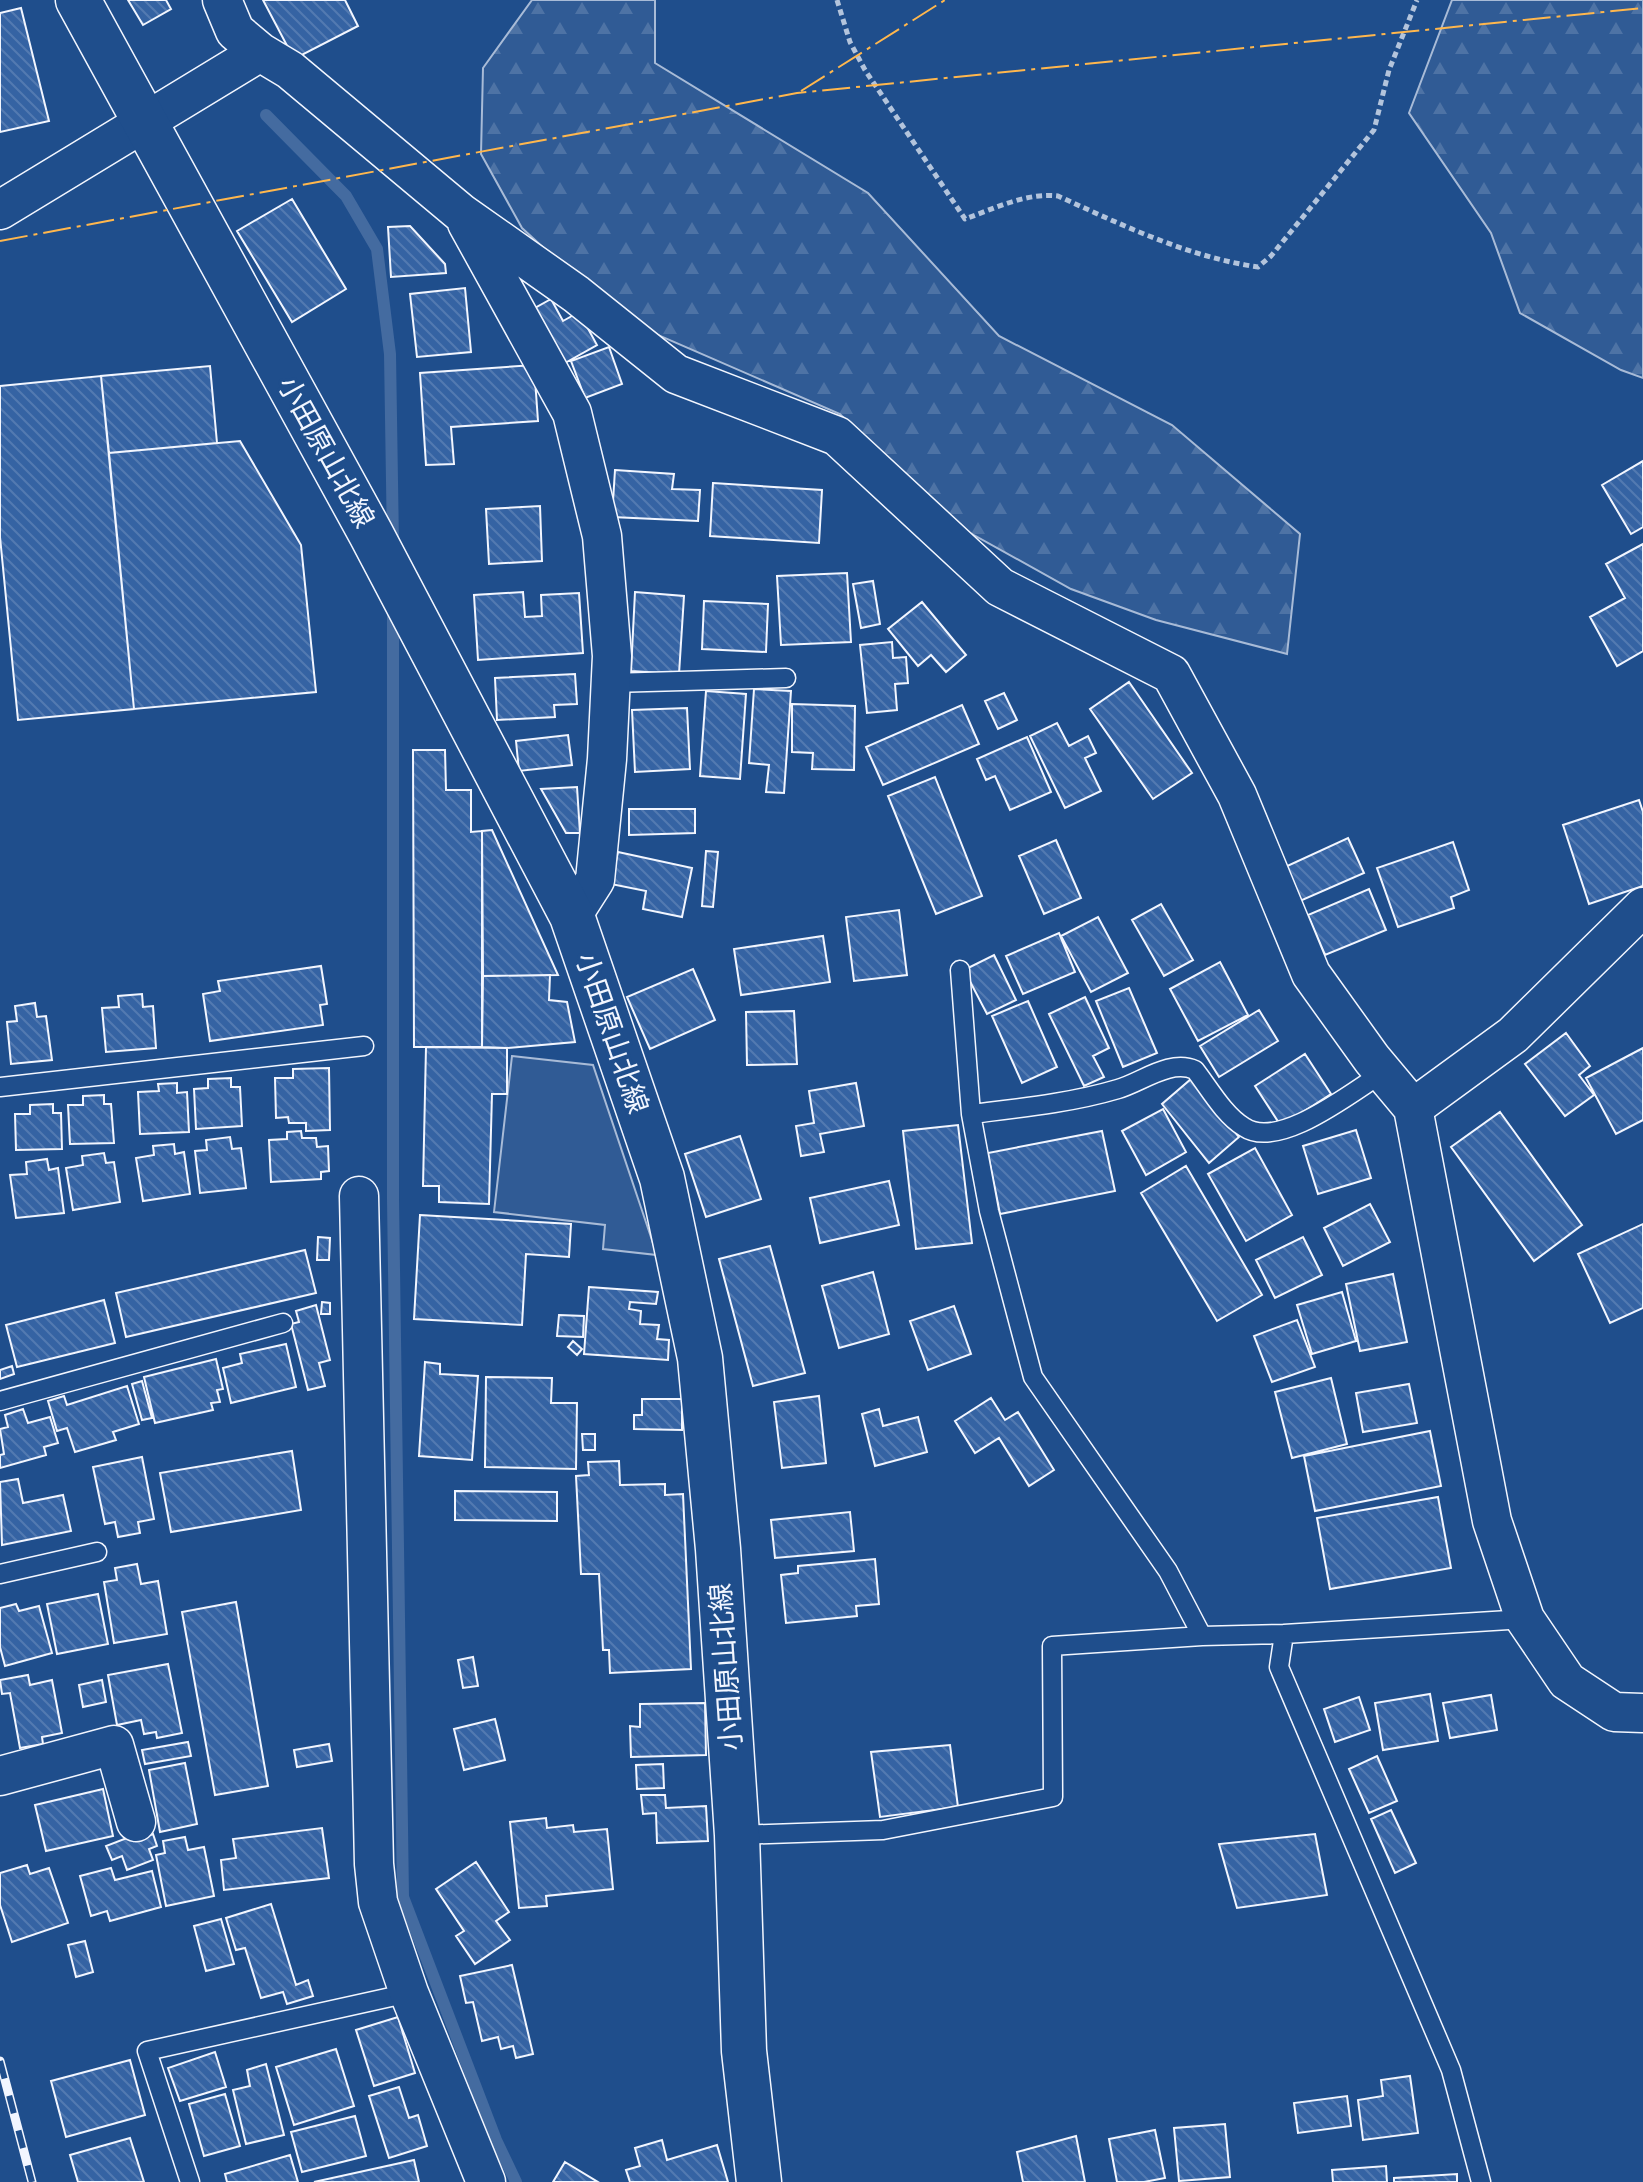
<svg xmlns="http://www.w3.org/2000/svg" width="1643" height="2182" font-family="Poppins,'Noto Sans JP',sans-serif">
<defs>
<pattern id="forest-firs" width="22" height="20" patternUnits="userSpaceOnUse" patternTransform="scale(2)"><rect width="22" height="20" fill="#305b95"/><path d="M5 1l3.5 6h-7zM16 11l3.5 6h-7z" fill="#4e73a5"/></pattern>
<pattern id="building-back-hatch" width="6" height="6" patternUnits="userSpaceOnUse" patternTransform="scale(2)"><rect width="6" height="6" fill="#3563a3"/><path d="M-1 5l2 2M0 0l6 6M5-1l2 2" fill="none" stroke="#537ab1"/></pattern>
</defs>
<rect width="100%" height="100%" fill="#1f4e8c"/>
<path fill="url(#forest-firs)" stroke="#a8bbd7" stroke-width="2" d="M532,0h123v63l213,130 131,143 173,89 128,109 -13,120 -131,-34 -85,-31 -126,-70 -105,-105 -219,-95 -99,-91 -41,-74 2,-86z
M1452,0h191v378l-22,-8 -101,-57 -29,-80 -82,-120z"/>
<path fill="#305b95" stroke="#a8bbd7" stroke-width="2" d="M512,1056l81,9 64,190 -54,-6 2,-24 -111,-13z"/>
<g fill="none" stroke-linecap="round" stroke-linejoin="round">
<path stroke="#446ba0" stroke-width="12" d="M266,115l80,81 31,53 13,105 3,190
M393,607v592l10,698 93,243 20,42"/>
</g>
<path fill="url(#building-back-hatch)" stroke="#f2f6ff" stroke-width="2" d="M128,0h38l5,9 -28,16z
M263,0h82l13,26 -64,33z
M21,8l28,113 -49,11v-119z
M292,199l54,90 -54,33 -55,-91z
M410,226l35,38 1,9 -55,4 -3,-50z
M465,288l6,64 -54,5 -7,-63z
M551,299l12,22 16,-9 18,33 -32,18 -30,-55z
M609,347l13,37 -37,14 -14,-37z
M534,365l4,56 -87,6 3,37 -28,1 -6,-92z
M210,366l7,77 -108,10 -8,-77z
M101,376l33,333 -116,11 -18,-183v-151z
M240,441l61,104 15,147 -182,17 -25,-256z
M1643,461v66l-12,7 -29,-49z
M615,470l59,4 -2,15 28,1 -2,31 -86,-4z
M713,483l109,7 -3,53 -109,-7z
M540,506l2,55 -53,3 -3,-55z
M1643,544v107l-26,15 -27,-49 35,-19 -19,-34z
M847,573l4,69 -70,3 -4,-69z
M873,581l7,43 -19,4 -8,-44z
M523,592l2,25 17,-1 -1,-21 38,-2 4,60 -105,7 -4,-65z
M635,592l49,4 -5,78 -48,-3z
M704,601l64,3 -2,48 -64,-3z
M922,602l44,53 -20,17 -15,-17 -13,11 -30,-37z
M892,642l1,16 13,-1 2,26 -13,1 2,26 -30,3 -7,-68z
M575,674l2,30 -23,1 1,12 -58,3 -2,-42z
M1129,682l63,91 -39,26 -63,-90z
M754,689l37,2 -7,102 -18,-1 3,-27 -20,-2z
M706,691l40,3 -6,85 -40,-3z
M1004,693l13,27 -19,9 -13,-28z
M792,704l63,2 -1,64 -42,-1 1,-16 -21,-1z
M962,705l17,39 -96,41 -17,-38z
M687,708l3,61 -55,3 -3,-62z
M1057,723l12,23 19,-10 8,17 -11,5 16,33 -36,17 -35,-72z
M568,735l4,30 -53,6 -3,-30z
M1027,737l24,55 -41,18 -15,-34 -9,4 -9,-21z
M413,750h32l1,40h25v42l11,-1v216h-68z
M935,777l47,119 -46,18 -48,-118z
M577,787l3,46h-14l-25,-44z
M1639,800l4,12v74l-54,18 -26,-79z
M629,809h66v24l-66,2z
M492,830l66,145 -75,1 -1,-145z
M1348,838l16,35 -64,28 -15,-34z
M1056,840l25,58 -37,16 -25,-58z
M1453,842l16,48 -18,7 3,11 -56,19 -21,-59z
M706,851l12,1 -5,55 -11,-1z
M618,852l74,16 -10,49 -39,-8 3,-18 -35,-7z
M1369,889l17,41 -61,25 -17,-40z
M1161,904l32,56 -29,16 -32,-56z
M899,910l8,65 -53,6 -8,-64z
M1098,917l30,56 -37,19 -30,-56z
M1059,933l16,39 -52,22 -17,-38z
M823,936l7,46 -89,13 -7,-46z
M994,955l22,45 -29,14 -23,-44z
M1220,962l28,53 -50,26 -28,-52z
M321,966l6,38 -7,1 3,20 -113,16 -7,-47 17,-3 -2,-10z
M693,969l22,51 -65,29 -23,-52z
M550,975l-1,25 18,2 8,40 -68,6 -25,-1 1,-71z
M1129,988l28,65 -34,14 -27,-66z
M142,994l1,13 10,-1 3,42 -50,4 -4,-44 17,-1 -1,-11z
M1085,997l24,51 -16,8 11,21 -20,9 -35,-72z
M1028,1001l29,66 -35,16 -30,-67z
M35,1003l2,14 9,-1 6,44 -41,4 -4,-42 10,-1 -2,-15z
M1259,1010l19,31 -59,36 -19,-31z
M794,1011l3,53 -50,1 -1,-53z
M1566,1033l24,33 -11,9 15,20 -29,21 -40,-52z
M426,1047l81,1v46h-15l-3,110 -50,-2v-16h-16z
M1643,1048v72l-27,14 -30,-56z
M1305,1054l26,40 -50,32 -26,-40z
M329,1068l1,62 -24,1v-8h-17l-1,-6 -12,1 -1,-40h18v-9z
M231,1078v9h9l2,39 -46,3 -2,-40 14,-1v-9z
M1191,1079l48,58 -30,26 -47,-59z
M177,1083v10l10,-1 2,40 -49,2 -2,-42 21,-1 -1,-7z
M856,1083l8,43 -44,8 4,18 -23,4 -5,-30 18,-3 -5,-32z
M104,1095v9h7l3,39 -44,1 -2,-39h15v-9z
M53,1104v9h8l1,36 -46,1 -1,-36h15v-9z
M1163,1109l23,43 -40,23 -24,-44z
M1500,1112l82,113 -48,36 -83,-114z
M958,1125l14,118 -56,6 -13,-118z
M1356,1130l15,48 -53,16 -15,-48z
M301,1131l1,7h14l1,9 11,-1 1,25 -8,1v7l-50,3 -2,-42 18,-1v-7z
M1102,1131l13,60 -115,23 -12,-61z
M740,1136l21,63 -55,18 -21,-63z
M230,1137l2,12 9,-1 5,40 -46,5 -5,-42 12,-1 -1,-10z
M174,1144l1,10 9,-2 6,42 -47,7 -7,-43 18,-3 -1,-9z
M1255,1148l37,67 -46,26 -38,-67z
M104,1153l2,10 8,-1 6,40 -47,8 -7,-42 17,-3 -1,-9z
M47,1159l2,11 9,-2 6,45 -48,5 -6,-43 17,-1 -1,-12z
M1186,1166l76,129 -45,26 -76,-128z
M889,1181l10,44 -79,18 -10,-45z
M1370,1204l20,38 -47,24 -19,-38z
M420,1215l151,9 -2,33 -43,-3 -4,71 -108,-6z
M1643,1224v84l-33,15 -32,-69z
M318,1237l12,1 -1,22h-12z
M1303,1237l19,38 -47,23 -19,-38z
M770,1246l35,127 -52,13 -34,-127z
M305,1250l11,43 -190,44 -10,-44z
M873,1272l16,62 -50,14 -17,-62z
M1393,1274l14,68 -47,9 -14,-67z
M589,1287l69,5 -2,12 -26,-2 -1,7 12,2 -1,13 19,1 -2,14 12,1 -1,20 -84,-6z
M1342,1292l14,49 -44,13 -15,-49z
M104,1300l11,43 -98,24 -11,-42z
M322,1302l8,1v11h-9z
M316,1305l14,55 -11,3 6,23 -17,4 -17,-66 8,-2 -3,-11z
M954,1306l17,48 -43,16 -18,-49z
M559,1315l25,1 -1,21 -26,-1z
M1297,1320l18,47 -43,15 -18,-46z
M573,1341l9,8 -5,6 -9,-8z
M286,1344l10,43 -65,16 -8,-35 19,-5 -2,-9z
M216,1359l7,30 -6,1 3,12 -9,1 2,7 -58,13 -11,-46z
M425,1362l15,2v10l38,2 -6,84 -53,-4z
M12,1366l2,8 -14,5v-9z
M486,1377l66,1 -1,25h26l-1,66 -91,-2z
M1331,1378l16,66 -55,14 -17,-66z
M142,1381l10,37 -10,2 -10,-36z
M1409,1384l8,39 -54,9 -7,-39z
M127,1386l12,38 -26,8 3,8 -41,12 -8,-24 -10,3 -9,-30 16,-5 3,9z
M819,1396l7,67 -44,5 -8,-66z
M991,1398l14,22 13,-8 36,58 -25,16 -30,-48 -24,15 -20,-32z
M642,1399h40v31l-48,-1v-14h8z
M23,1409l5,14 22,-6 8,26 -14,4 2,8 -46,13v-13l4,-1 -4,-25 8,-2 -3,-12z
M879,1409l4,17 35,-9 9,35 -52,14 -13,-52z
M1430,1431l11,55 -126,25 -11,-55z
M582,1434h13v16h-12z
M292,1451l9,59 -130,22 -11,-59z
M142,1457l12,62 -16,3 2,11 -22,4 -3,-15 -10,2 -12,-57z
M619,1461l1,24 45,-1v11l18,-1 8,175 -81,4 -1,-23h-6l-4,-76h-18l-5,-98 13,-1 -1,-13z
M18,1479l5,24 40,-8 8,36 -69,14 -2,-63z
M455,1491l102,1v29l-102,-1z
M1438,1497l13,71 -121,21 -13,-71z
M850,1512l4,39 -79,7 -4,-38z
M875,1559l4,45 -23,2 1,10 -71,7 -5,-48 17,-2v-7z
M137,1564l4,20 17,-3 9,53 -53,9 -10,-61 13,-2 -2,-12z
M98,1594l10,50 -51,10 -10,-50z
M236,1602l32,184 -53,9 -33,-183z
M16,1604l3,7 20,-5 13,47 -47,13 -5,-19v-39z
M473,1657l5,29 -15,2 -5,-28z
M168,1664l14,69 -25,5 -1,-6 -12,2 -3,-14 -24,5 -9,-50z
M28,1675l2,10 22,-5 10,53 -20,4 1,7 -23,4 -10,-55 -8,1 -2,-14z
M102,1680l4,22 -23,5 -4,-22z
M1430,1694l8,47 -55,9 -8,-47z
M1491,1695l6,35 -47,8 -7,-35z
M1359,1697l11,33 -35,12 -11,-33z
M705,1703l1,52 -75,2 -1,-31 10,1v-23z
M495,1719l10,41 -41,10 -10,-41z
M188,1742l3,14 -46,8 -3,-14z
M329,1744l3,17 -35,6 -3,-17z
M950,1745l8,62 -78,10 -9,-65z
M1377,1756l20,45 -28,12 -20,-44z
M185,1763l12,61 -37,8 -11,-62z
M663,1764l1,24 -27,1 -1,-24z
M103,1789l10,47 -67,15 -11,-46z
M641,1795h24l1,13 40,-2 2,35 -51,2 -1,-30 -13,1z
M1391,1810l25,53 -21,10 -24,-54z
M546,1818l1,10 26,-3 1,7 33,-3 6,60 -67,7 1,10 -28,2 -9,-86z
M322,1828l7,50 -105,12 -3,-30 15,-2 -3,-19z
M153,1834l4,12 -8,3 4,11 -26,10 -5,-14 -10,4 -6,-14 26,-10 2,5z
M1315,1834l12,61 -90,13 -18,-64z
M185,1837l3,13 16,-3 10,49 -48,10 -10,-51 9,-2 -2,-12z
M476,1862l33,50 -13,9 14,19 -35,24 -19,-28 8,-5 -28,-42z
M27,1865l3,9 19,-6 19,55 -56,19 -12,-37v-32z
M111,1868l4,12 37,-9 9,36 -51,14 -3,-10 -16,5 -11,-40z
M271,1904l25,81 12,-5 5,16 -26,8 -4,-12 -22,6 -16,-50 -9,2 -10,-32z
M221,1919l13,45 -28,7 -12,-45z
M85,1941l8,31 -17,5 -8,-32z
M512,1965l21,89 -17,4 -3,-12 -12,3 -3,-12 -16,4 -9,-39 -7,1 -6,-27z
M398,2017l17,56 -41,13 -18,-56z
M336,2049l18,57 -60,19 -18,-58z
M215,2052l11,35 -46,14 -12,-33z
M130,2060l15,55 -79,22 -15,-56z
M266,2064l18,71 -38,9 -13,-54 17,-4 -3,-16z
M1410,2076l8,57 -55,7 -5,-40 25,-4 -2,-16z
M399,2087l10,31 9,-3 9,31 -38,12 -20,-62z
M225,2094l15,52 -36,10 -15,-52z
M1347,2096l4,30 -53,7 -4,-30z
M355,2116l11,40 -64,16 -11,-40z
M1225,2124l5,53 -51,4 -5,-53z
M1155,2130l10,48 -21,4h-27l-8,-43z
M1076,2136l9,46h-62l-6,-30z
M130,2138l14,44h-66l-8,-27z
M662,2140l5,20 50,-15 11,37h-98l-4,-12 14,-4 -5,-18z
M290,2155l8,27h-71l-2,-8z
M414,2160l5,22h-105z
M565,2162l33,20h-45z
M1386,2166l1,16h-54l-1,-12z
M1457,2174v8h-63v-4z"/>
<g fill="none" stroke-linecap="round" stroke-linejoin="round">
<g stroke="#f2f6ff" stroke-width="21">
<path id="service" d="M611,683l175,-5
M960,970l11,144 18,97 44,166 135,194 34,65
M0,1087l364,-41
M971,1114c49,-6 100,-11 147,-25 24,-7 52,-30 77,-19 14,18 29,45 49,57 35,24 109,-36 140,-55
M0,1401l283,-78
M0,1574l97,-22
M737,1835l146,-5 170,-33 -1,-151 150,-10 82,-2
M190,2182l-43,-131 262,-58
M1481,2182l-30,-112 -172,-403 5,-33 241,-15"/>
</g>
<g stroke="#f2f6ff" stroke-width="41">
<path id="minor" d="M222,0l13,31 25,21 30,18 171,143 115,81 100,80 161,62 163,151 171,87 66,121 74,179 61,85 41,49 79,413 33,98 42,62 47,31 29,1
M0,210l260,-158
M467,223l105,190 30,123 10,120 -5,103 -12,121 -23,36
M1413,1108l100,-73 130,-128
M359,1196l15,668 4,38 31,91 77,189
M0,1776l114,-31 22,77"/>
</g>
<g stroke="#f2f6ff" stroke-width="47">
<path id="primary" d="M78,0l293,534 201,382 90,262 38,180 18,191 19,286 7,216 15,131"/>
</g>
<path stroke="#b3c4dc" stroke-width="5" stroke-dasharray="6 4" stroke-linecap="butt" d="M837,0l13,42 15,28 100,149c28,-10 62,-27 93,-23 64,29 130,61 200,71l13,-11 103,-126 15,-60 28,-70"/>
<use href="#service" stroke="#1f4e8c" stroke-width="18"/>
<use href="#minor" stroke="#1f4e8c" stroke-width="38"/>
<use href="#primary" stroke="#1f4e8c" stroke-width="44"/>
<g stroke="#f2f6ff" stroke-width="9">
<path id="rail" d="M0,2061l32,121"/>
</g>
<use href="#rail" stroke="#1f4e8c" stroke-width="6" stroke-dasharray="18" stroke-linecap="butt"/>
<path stroke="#ffb74d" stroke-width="2" stroke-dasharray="28 6 4 6" stroke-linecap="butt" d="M801,91l144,-91
M0,241l797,-148 846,-85"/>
</g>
<g text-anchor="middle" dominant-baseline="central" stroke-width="6" stroke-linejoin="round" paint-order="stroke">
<g font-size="28" fill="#f2f6ff" stroke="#1f4e8c">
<text transform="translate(326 452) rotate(61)">小田原山北線</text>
<text transform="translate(612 1033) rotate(71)">小田原山北線</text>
<text transform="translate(726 1667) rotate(-94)">小田原山北線</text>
</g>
</g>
</svg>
